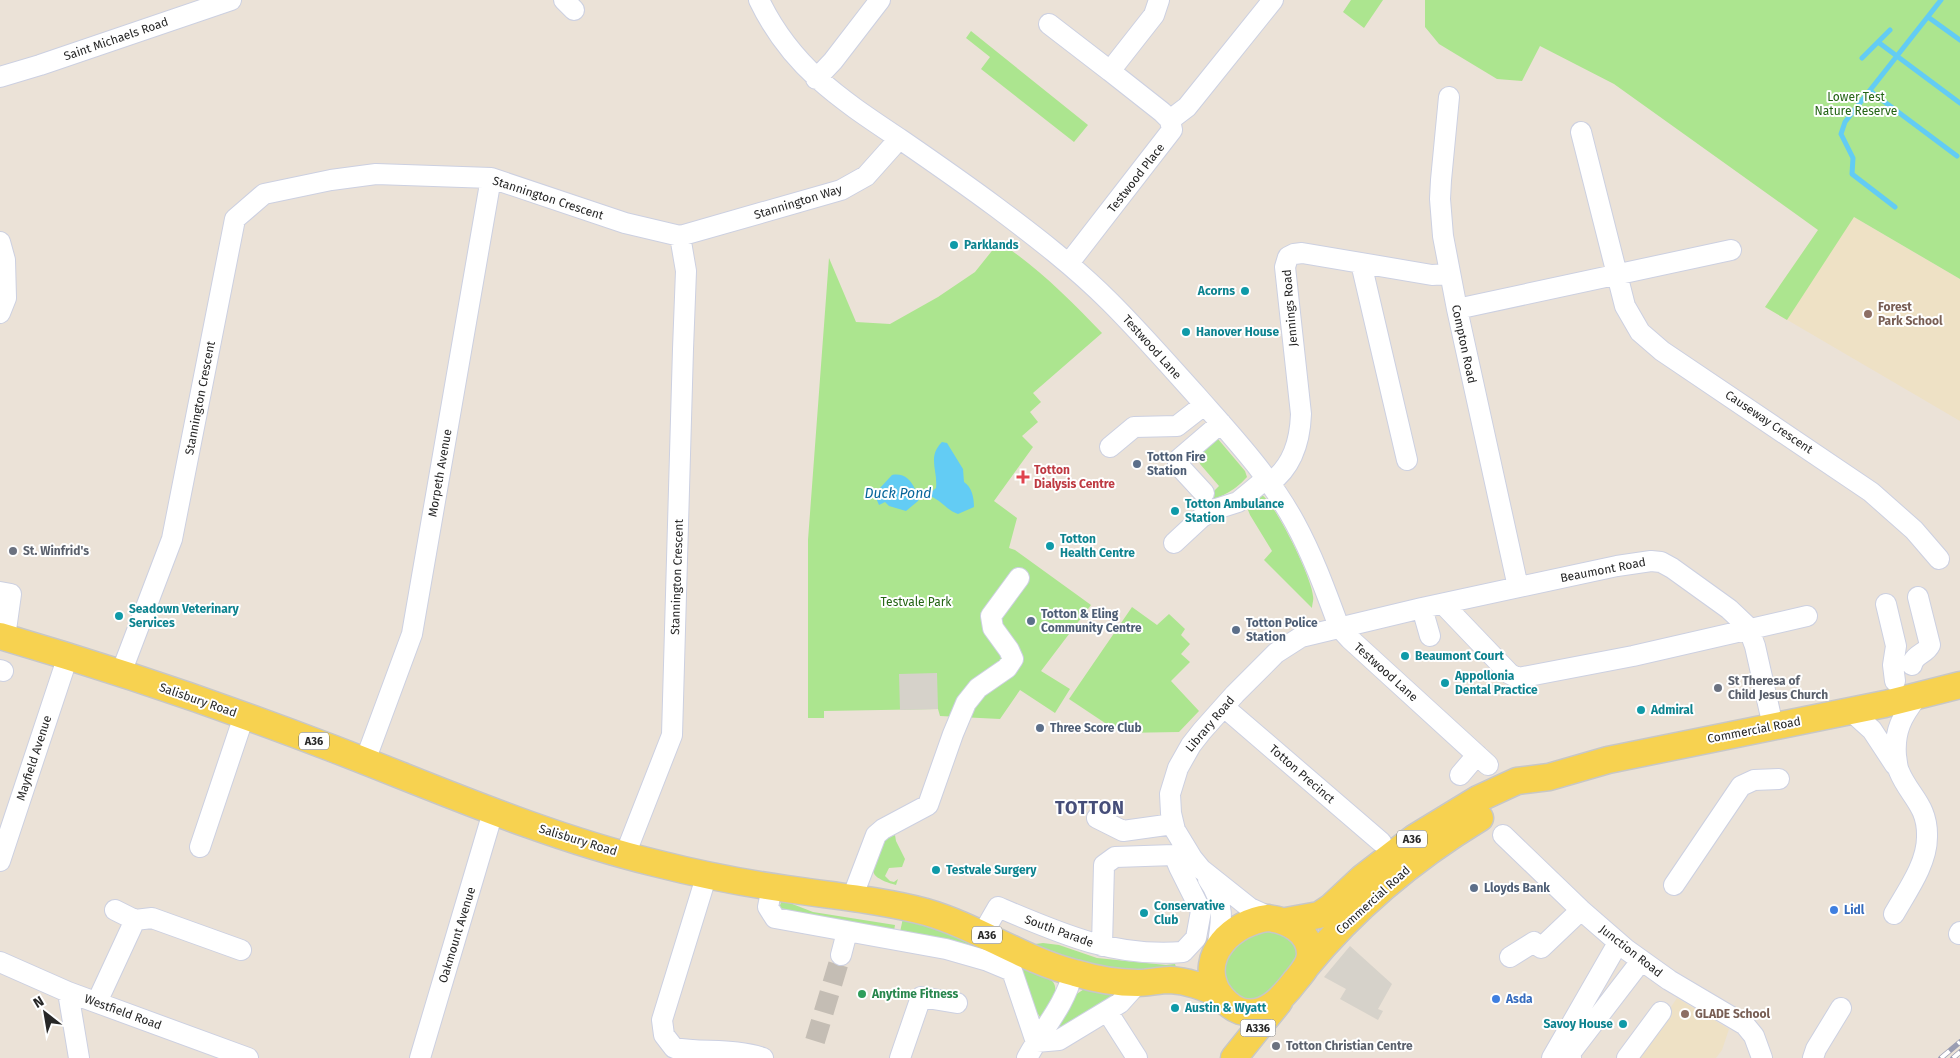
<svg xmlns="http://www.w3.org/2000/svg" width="1960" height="1058" font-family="'Fira Sans',sans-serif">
<rect width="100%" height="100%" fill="#ebe2d7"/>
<path fill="#eee1c5" d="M1835,206l125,73v142l-195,-114z
M1677,998l52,31 -7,21 -6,8h-79z"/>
<path fill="#ace58f" d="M1351,0h32l-19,28 -21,-16z
M1425,0h535v279l-106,-62 -67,103 -22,-13 53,-77 -204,-146 -74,-38 -18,35 -25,-2 -58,-35 -14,-17z
M971,31l117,94 -14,17 -93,-73 9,-12 -24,-19z
M999,242c39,25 71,58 103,91l-69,60 8,9 -11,10 8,10 -16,14 11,11 -39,54 23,17 -8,30 6,2 76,55 -50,66 29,18 -15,24 -35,-23 -20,29 -60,-3 -2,-7 -114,2v7h-16v-178l21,-282 27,64 34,2 48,-27 37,-25z
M1218,439l27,32 2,6c-14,16 -28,20 -47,28l19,-19 -19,-22 -1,-4 5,-12z
M1262,495c14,10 50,83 51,101 1,4 -1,8 -1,12l-48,-48 8,-9 -22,-36 -4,-10z
M1132,607l25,18 12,-11 16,15 -4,6 9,9 -9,10 9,8 -19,19 28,30 -20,21 -59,1 -51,-34z
M895,835l1,6 9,18 -3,8 -13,1 -4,8 5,5 4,1 4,-3 -2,6c-35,-10 -23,-18 -11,-46z
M782,900l31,12 82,13 -1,6 -111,-17 -4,-6z
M903,918l52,14 59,26 -114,-26z
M1270,929l25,12 4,23 -39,37 -22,-3 -14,-17c4,-41 9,-40 46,-52z
M1043,943l16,2 38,13 69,7 9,-1 1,3 -54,7 -89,-26 2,-4z
M1025,964c37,19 37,20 17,56l-8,-12 -13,-37z
M1089,986l25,4 3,6 -57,33 -1,-6 16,-28z"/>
<path fill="#d6d2ca" d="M937,673l1,36 -38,1 -1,-36z
M1350,946l42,38 -14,25 5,2 -5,9 -38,-21 6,-10 -22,-12z"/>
<path fill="#63ccf4" d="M942,442l5,1 16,26 1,13c8,5 10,16 10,25l-16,7c-15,-5 -21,-22 -38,-17l-2,4 -12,10 -17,-5 -4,-4 -6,3 -3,-7 4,-10 12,-13c12,-2 18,4 23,14l14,5 7,-6c2,-18 -9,-31 6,-46z"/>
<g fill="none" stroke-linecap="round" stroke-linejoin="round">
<path stroke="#63ccf4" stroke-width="5" d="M1928,17l32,23
M1878,42l82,61
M1862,58l28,-28
M1870,91l87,65
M1895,207l-43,-33 1,-16 -12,-24 4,-12 96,-122"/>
<path stroke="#c4bdb4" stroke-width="20" stroke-dasharray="20 10" stroke-linecap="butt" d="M815,1041l26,-86"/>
<g stroke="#ccd0e1" stroke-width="22">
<path id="minor" d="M564,0l10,10
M759,0c32,67 81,99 141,139 32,22 65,45 96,68 40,30 79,60 114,95 30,30 58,62 86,93 36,41 73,80 99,128 18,33 31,69 44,104l11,12 138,126
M1049,24l61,47
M0,77l40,-12 191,-65
M816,79l17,-18 47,-61
M1449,97l-8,83 -1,19 3,37 14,73 61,278
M1170,120l17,-13 86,-107
M1581,132l44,174 15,26 22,19 209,141 43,38 25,29
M0,242l5,18 1,38 -6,15
M1069,263l103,-133 -2,-10 -8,-8 -52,-41 44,-56 5,-15
M1361,263l46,197
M1457,309l274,-59
M1110,447l24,-20 43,-1 27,-21
M1270,483c23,-17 30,-42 31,-69l-16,-147 3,-10 6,-3 8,-1 130,22 17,-1
M1204,493l-24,-26 -2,-4 1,-4 42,-36
M1174,543l28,-26 14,-8 22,-7 29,-24
M0,592l11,2 -6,43
M1443,604l67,70 8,4 115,-22 174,-40
M1886,604l10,42 -3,19 2,16
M1422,608l8,28
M1912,665c2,-11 14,-11 18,-20l-12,-48
M0,670l3,1
M121,673l51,-134 63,-320 29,-25 67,-14 45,-6 115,4 134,45 55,13 161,-46 25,-14 33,-37
M1224,707l157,135
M1851,711l21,19 23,35
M365,761l47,-127 79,-456
M1460,775l17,-20
M1097,818l26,13 50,-7
M1503,835l78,75 46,40 42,30 76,45 9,11 8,22
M200,847l44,-131
M625,855l47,-120 11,-386 3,-78 -6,-35
M0,861l68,-205
M707,874l-45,146 2,15 10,13c29,5 61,0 89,10
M1208,879c17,24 14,42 9,69
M1674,885l67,-99 13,-6 25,-1
M772,887l-4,20 7,11 171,31 42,12 24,10 24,71 23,-2 61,-37 18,-20
M852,898l24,-63 7,-6 45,-24 25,-71 13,-31 12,-15 29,-20 6,-9 -4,-9 -16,-22 -2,-12 28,-38
M1894,914c13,-23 33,-50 33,-77 1,-32 -18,-41 -28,-66 -2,-4 -2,-10 -3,-15 -2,-25 6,-40 21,-59
M1274,919l-24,-11 -49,-39 -9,-11 -17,-28 -4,-17 -1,-19 8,-26 13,-23 11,-14 33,-37 41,-41 25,-16 121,-29 195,-42 34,-5 10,1 11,6 57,41 19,18 7,19 18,80
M135,920l17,-2 89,32
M983,933l15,-26c61,26 117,51 185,45l13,-14 5,-27 -22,-44 13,-9
M1959,934l1,-2
M1102,946l2,-81 11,-8 59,-2 5,12
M841,955l6,-23
M1510,957l24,-15 7,6 40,-38
M0,962l68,30 180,66
M68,992l11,66
M97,1002l38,-82 -20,-10
M1107,1011l30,47
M420,1058l73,-246
M900,1058l21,-61 36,6
M1027,1058c16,-30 37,-51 46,-85
M1552,1058l66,-115
M1571,1058l-3,-2 73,-95
M1627,1058l34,-46
M1813,1058l3,-9 25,-41"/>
</g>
<g stroke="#c7c7c7" stroke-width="29">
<path id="major" d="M0,636c113,33 225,71 334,113 106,41 210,87 321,114 43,11 88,20 132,26 46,7 94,11 139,23 52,15 97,48 149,61 20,6 42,10 63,10 11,0 21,-3 32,-3 18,1 33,7 49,14
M1268,918c19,2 42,13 42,36 0,10 -8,19 -14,26 -13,17 -31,39 -56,31 -9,-3 -18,-12 -23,-20 -19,-36 16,-69 51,-73z
M1286,921l33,-6 12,-8 31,-29 52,-40 64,-39 39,-18 32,-4 59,-17 277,-56 75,-19
M1305,968c49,-60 109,-110 175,-150
M1234,1058l45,-56"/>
</g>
<use href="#minor" stroke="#fff" stroke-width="20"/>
<use href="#major" stroke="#f7d250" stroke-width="26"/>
<g stroke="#9a9db2" stroke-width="5.5">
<path id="rail" d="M1941,1058l19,-16
M1953,1058l7,-6"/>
</g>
<use href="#rail" stroke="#fff" stroke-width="4" stroke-dasharray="11" stroke-linecap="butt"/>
</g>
<g fill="#0f9aa8" stroke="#fff" stroke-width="2">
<circle cx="954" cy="245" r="5"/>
<circle cx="1245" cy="291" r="5"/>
<circle cx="1186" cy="332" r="5"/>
<circle cx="1175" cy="511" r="5"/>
<circle cx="1050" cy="546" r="5"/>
<circle cx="119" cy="616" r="5"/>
<circle cx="1405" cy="656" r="5"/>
<circle cx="1445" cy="683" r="5"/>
<circle cx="1641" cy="710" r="5"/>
<circle cx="936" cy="870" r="5"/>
<circle cx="1144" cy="913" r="5"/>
<circle cx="1175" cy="1008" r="5"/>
<circle cx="1623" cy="1024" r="5"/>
</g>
<g fill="#8d6e63" stroke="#fff" stroke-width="2">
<circle cx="1868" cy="314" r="5"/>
<circle cx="1685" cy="1014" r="5"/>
</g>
<g fill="#5c6f8a" stroke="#fff" stroke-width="2">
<circle cx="1137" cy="464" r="5"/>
<circle cx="1031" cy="621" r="5"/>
<circle cx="1236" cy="630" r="5"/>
<circle cx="1040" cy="728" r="5"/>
<circle cx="1474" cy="888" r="5"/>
</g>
<path fill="#e0444e" stroke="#fff" stroke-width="2" d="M1020.5 469.5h5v5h5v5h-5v5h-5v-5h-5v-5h5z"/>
<g fill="#6b7280" stroke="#fff" stroke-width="2">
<circle cx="13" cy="551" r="5"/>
<circle cx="1718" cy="688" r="5"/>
<circle cx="1276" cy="1046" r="5"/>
</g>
<g fill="#3f7fe0" stroke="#fff" stroke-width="2">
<circle cx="1834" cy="910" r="5"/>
<circle cx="1496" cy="999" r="5"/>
</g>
<circle fill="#2e9e5b" stroke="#fff" stroke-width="2" cx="862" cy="994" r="5"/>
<g text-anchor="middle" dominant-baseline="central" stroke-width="4" stroke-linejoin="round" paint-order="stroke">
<g fill="#fff" stroke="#686868" stroke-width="1">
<rect x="299" y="732.5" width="30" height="17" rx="4"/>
<rect x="1397" y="830.5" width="30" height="17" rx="4"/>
<rect x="972" y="926.5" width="30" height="17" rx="4"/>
<rect x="1240.5" y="1019.5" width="35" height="17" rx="4"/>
</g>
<g font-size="11" font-weight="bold" fill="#272727">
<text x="314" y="741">A36</text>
<text x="1412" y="839">A36</text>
<text x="987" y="935">A36</text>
<text x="1258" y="1028">A336</text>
</g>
<g font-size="12" fill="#272727" stroke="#fff">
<text transform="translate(116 39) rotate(-19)">Saint Michaels Road</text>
<text transform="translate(1136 178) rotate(-52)">Testwood Place</text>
<text transform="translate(548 198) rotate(18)">Stannington Crescent</text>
<text transform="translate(798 202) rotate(-17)">Stannington Way</text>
<text transform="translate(1290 308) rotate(-95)">Jennings Road</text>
<text transform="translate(1464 344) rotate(78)">Compton Road</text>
<text transform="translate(1152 347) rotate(48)">Testwood Lane</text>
<text transform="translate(200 398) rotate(-79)">Stannington Crescent</text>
<text transform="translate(1769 422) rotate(34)">Causeway Crescent</text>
<text transform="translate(440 473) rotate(-80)">Morpeth Avenue</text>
<text transform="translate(1603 570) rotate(-11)">Beaumont Road</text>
<text transform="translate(677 577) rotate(-88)">Stannington Crescent</text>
<text transform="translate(1386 672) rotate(42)">Testwood Lane</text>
<text transform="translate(198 700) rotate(19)">Salisbury Road</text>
<text transform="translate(1210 724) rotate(-50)">Library Road</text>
<text transform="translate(1754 730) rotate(-11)">Commercial Road</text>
<text transform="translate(34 758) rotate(-72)">Mayfield Avenue</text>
<text transform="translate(1302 774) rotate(41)">Totton Precinct</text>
<text transform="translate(578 840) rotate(17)">Salisbury Road</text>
<text transform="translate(1373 900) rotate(-42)">Commercial Road</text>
<text transform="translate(1059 931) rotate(20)">South Parade</text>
<text transform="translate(457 935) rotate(-73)">Oakmount Avenue</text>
<text transform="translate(1631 951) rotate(38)">Junction Road</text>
<text transform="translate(123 1012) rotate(20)">Westfield Road</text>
</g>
<g font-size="12" fill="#256515" stroke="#fff">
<text x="1856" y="97">Lower Test<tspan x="1856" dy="14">Nature Reserve</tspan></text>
<text x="916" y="602">Testvale Park</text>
</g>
<g font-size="12" font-weight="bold" fill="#0d838f" stroke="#fff" text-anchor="start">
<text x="964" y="245">Parklands</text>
<text x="1235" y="291" text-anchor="end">Acorns</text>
<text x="1196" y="332">Hanover House</text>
<text x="1185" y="504">Totton Ambulance<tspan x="1185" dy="14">Station</tspan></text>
<text x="1060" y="539">Totton<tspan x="1060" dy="14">Health Centre</tspan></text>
<text x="129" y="609">Seadown Veterinary<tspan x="129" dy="14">Services</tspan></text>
<text x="1415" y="656">Beaumont Court</text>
<text x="1455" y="676">Appollonia<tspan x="1455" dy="14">Dental Practice</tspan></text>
<text x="1651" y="710">Admiral</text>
<text x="946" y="870">Testvale Surgery</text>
<text x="1154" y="906">Conservative<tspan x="1154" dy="14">Club</tspan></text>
<text x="1185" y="1008">Austin &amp; Wyatt</text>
<text x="1613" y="1024" text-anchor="end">Savoy House</text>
</g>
<g font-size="12" font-weight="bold" fill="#785e54" stroke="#fff" text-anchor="start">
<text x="1878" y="307">Forest<tspan x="1878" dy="14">Park School</tspan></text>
<text x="1695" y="1014">GLADE School</text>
</g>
<g font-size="12" font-weight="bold" fill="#4e5e75" stroke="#fff" text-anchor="start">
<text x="1147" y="457">Totton Fire<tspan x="1147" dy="14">Station</tspan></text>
<text x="1041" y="614">Totton &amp; Eling<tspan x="1041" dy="14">Community Centre</tspan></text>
<text x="1246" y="623">Totton Police<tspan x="1246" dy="14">Station</tspan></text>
<text x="1050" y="728">Three Score Club</text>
<text x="1484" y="888">Lloyds Bank</text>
</g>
<g font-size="12" font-weight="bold" fill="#be3a42" stroke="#fff" text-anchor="start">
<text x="1034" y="470">Totton<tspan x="1034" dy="14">Dialysis Centre</tspan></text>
</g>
<g font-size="12" font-weight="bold" fill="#5b616d" stroke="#fff" text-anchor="start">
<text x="23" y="551">St. Winfrid's</text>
<text x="1728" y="681">St Theresa of<tspan x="1728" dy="14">Child Jesus Church</tspan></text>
<text x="1286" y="1046">Totton Christian Centre</text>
</g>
<g font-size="12" font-weight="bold" fill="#366cbe" stroke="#fff" text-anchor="start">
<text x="1844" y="910">Lidl</text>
<text x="1506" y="999">Asda</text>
</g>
<g font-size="12" font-weight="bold" fill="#27864d" stroke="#fff" text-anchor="start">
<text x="872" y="994">Anytime Fitness</text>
</g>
<g font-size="14" font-style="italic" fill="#07669b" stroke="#fff">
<text x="898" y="493">Duck Pond</text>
</g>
<g font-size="18" font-weight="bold" letter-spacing="1" fill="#464e79" stroke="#fff">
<text x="1090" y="808">TOTTON</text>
</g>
</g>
<g transform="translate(45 1013) rotate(329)" stroke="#ffffff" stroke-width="4" paint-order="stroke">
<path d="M0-4L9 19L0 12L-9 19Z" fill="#272727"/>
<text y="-8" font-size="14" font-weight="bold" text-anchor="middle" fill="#272727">N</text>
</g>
</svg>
